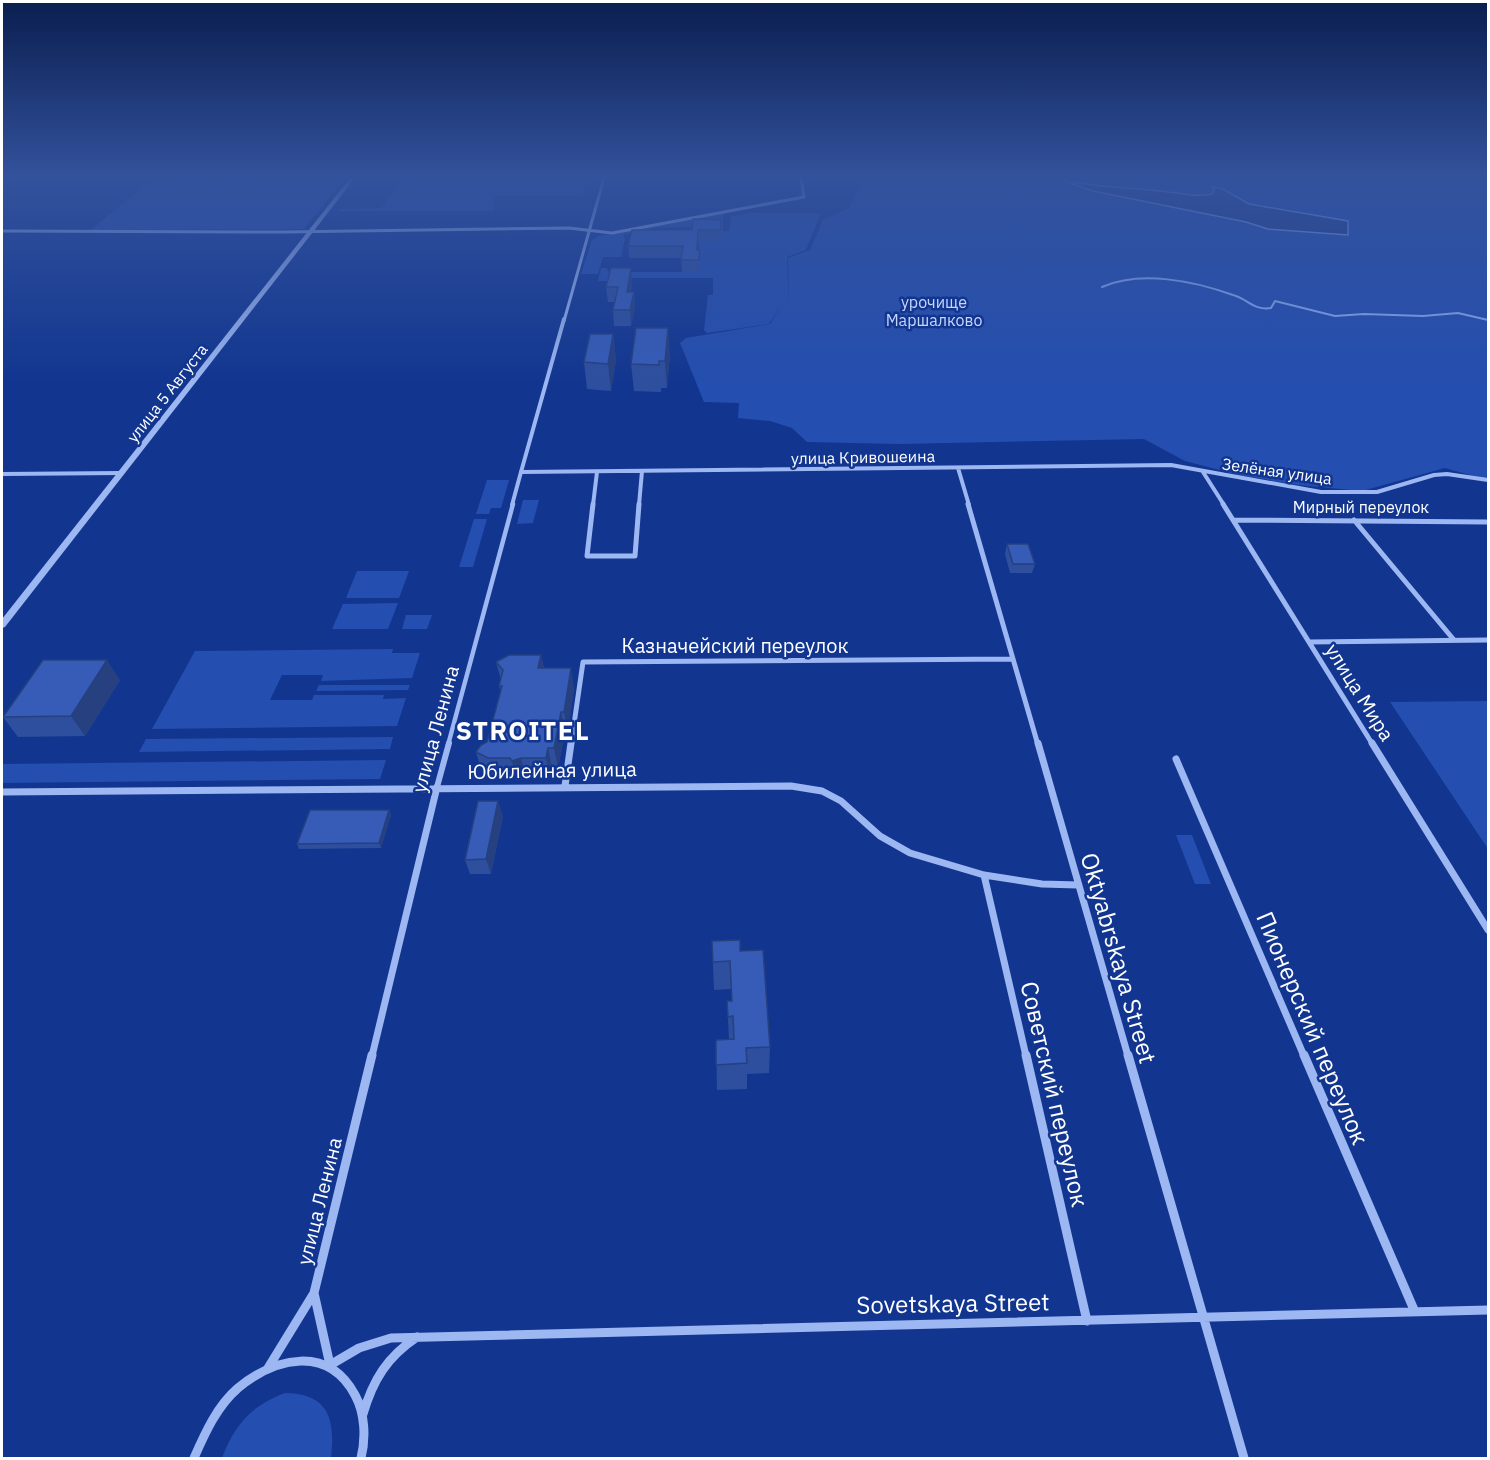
<svg xmlns="http://www.w3.org/2000/svg" width="1490" height="1460" font-family="'IBM Plex Sans',sans-serif">
<rect width="100%" height="100%" fill="#123690"/>
<path fill="#244eaf" fill-rule="evenodd" d="M192,178l19,4 36,-4h98l-41,51 -213,1 54,-45z
M403,178h185l-6,18h-87l-2,15h-154l2,-2 40,-1z
M864,178h624v302l-43,-12 -83,23 -64,-6 -59,-10 -54,-14 -41,-22 -245,5 -92,-2 -15,-14 -22,-7 -32,-3 1,-15 -35,-1 -24,-59 6,-5 84,-14 12,-20 -13,20 -62,9 -3,-3 4,-35h5v-17h-100l-1,3h-14l3,-13h5l3,4h91l-1,-31h22l-27,-14 -37,1 -34,7 2,4 -4,18h-18l-5,17h-17l11,-34 7,-4 124,-24v19h6l2,-15 20,-3h67l2,2 -14,35 -19,7 2,47 -1,-46 22,-8 13,-30 26,-12zM1069,183l101,9 24,5 29,-8 26,15 99,18v13l-80,-6 -22,-7 -153,-31z
M487,480h22l-8,28h-10l-2,6h-13z
M523,500h16l-6,23 -16,1z
M474,519h13l-14,48h-14z
M357,571h52l-10,27h-53z
M398,603l-10,26h-56l11,-25z
M406,615h26l-5,14h-25z
M393,649l-1,4h28l-8,25 -91,3 2,-6h-41l-12,25h42l2,-5h70l-1,4 23,-1 -9,28 -245,3 43,-78z
M319,685h91l-2,5 -92,1z
M1488,701v148l-98,-147z
M393,737l-3,12 -251,3 7,-13z
M386,760l-6,19 -378,4v-19z
M1176,835h16l19,49h-16z
M285,1393c45,1 50,27 46,65h-109c13,-34 29,-52 63,-65z"/>
<path fill="#1e397d" stroke="#8faff5" stroke-width="1.5" d="M1064,181c35,6 69,7 104,11 22,2 24,5 44,2l2,-3 -2,-4 11,2 26,15 99,17v14l-80,-6 -22,-7 -153,-31z"/>
<g fill="none" stroke-linecap="round" stroke-linejoin="round">
<path stroke="#8faff5" stroke-width="2" d="M1102,287c39,-17 92,-6 131,8 15,4 21,16 38,13l4,-7 60,15 29,-2 59,2 35,-3 30,7"/>
<path stroke="#9db7f2" stroke-width="4" d="M512,505l9,-33"/>
<path stroke="#9db7f2" stroke-width="4.5" d="M448,745l65,-241"/>
<path stroke="#9db7f2" stroke-width="6" d="M437,787l12,-44"/>
<path stroke="#9db7f2" stroke-width="3" d="M2,231l281,1 286,-4 43,5 192,-36 -3,-19
M564,321l40,-143"/>
<path stroke="#9db7f2" stroke-width="4" d="M564,319l-43,153 650,-7 150,27h56l57,-17 13,-1 41,6
M958,468l11,37
M1203,472l21,33
M2,474l119,-1
M593,505l4,-33
M639,505l3,-34"/>
<path stroke="#9db7f2" stroke-width="5" d="M593,504l-6,52h48l4,-52
M968,504l70,241
M1223,504l150,241
M1233,520l255,2
M1354,520l100,120
M1309,642l179,-2
M571,745l12,-83 430,-3"/>
<path stroke="#9db7f2" stroke-width="7" d="M1038,743l90,313
M1372,743l116,187
M1176,759l128,297
M565,786l6,-43
M2,792l789,-6 31,5 19,10 39,35 30,17 74,22 58,9 36,1
M984,875l42,181
M372,1056l65,-269"/>
<path stroke="#9db7f2" stroke-width="9" d="M1026,1055l61,266
M1128,1055l116,403
M1304,1055l111,257
M314,1293l16,72 29,-17 32,-10 1097,-28
M268,1368l46,-75 58,-238
M363,1414c10,-34 24,-57 54,-77
M194,1458c11,-25 23,-52 44,-70 38,-31 90,-43 117,7 10,18 11,43 6,63"/>
<path fill="#9db7f2" fill-rule="evenodd" d="M350,178h5l-350,449 -3,1v-9z"/>
</g>
<path fill="#2e4f9d" d="M721,220v21h-22l-1,9 2,12v10h-18l-1,-14h-52l-1,-12 64,-16z
M632,283l-1,9h3l1,15 -4,19h-17l-1,-16 2,-8h-7l-2,-15z
M613,334l3,26 -5,31 -24,-2 -3,-27z
M670,354l-3,34h-6v4l-27,-1 -3,-27z
M1007,544l28,20 -3,9h-22l-5,-19z
M541,655l3,13 30,20 -6,44h-3l-7,36h-6l-2,10h-24l-9,3 -2,-3h-22l-11,-6 -6,-20 11,-10 14,-50 -2,-6 2,-6 -5,-18z
M120,680l-35,56 -67,1 -15,-20z
M389,810l2,5 -10,33 -82,1 -2,-5z
M503,816l-12,58h-21l-5,-14z
M712,941l28,10 30,96 -1,26 -22,1v15l-30,1 -1,-50 13,-1 -2,-38h4v-12l-17,1z"/>
<path fill="#264080" d="M631,268l1,15 -4,24 -1,-15z
M634,292l1,15 -4,19 -1,-16z
M668,328l2,26 -3,34 -2,-27z
M613,334l3,26 -5,31 -3,-27z
M541,655l4,20 -7,-7z
M107,660l13,20 -35,56 -14,-20z
M571,668l3,20 -6,44 -4,-20z
M561,712l4,20 -7,36 -4,-20z
M548,748l4,20 -2,10 -4,-20z
M521,758l5,20 -9,3 -5,-20z
M498,801l5,15 -12,58 -5,-15z
M389,810l2,5 -10,33 -2,-5z"/>
<path fill="#365cb7" stroke="#264080" stroke-width="1.5" d="M693,219l28,1v10h-23l-1,20h3l-1,10h-18l2,-14h-55l4,-16h60z
M611,268h20l-4,24h7l-4,18h-17l5,-23h-12z
M636,328h32l-3,33h-6v4l-28,-1z
M590,334h23l-5,30 -24,-2z
M1007,544h21l7,20h-22z
M509,655h32l-3,13h33l-7,44h-3l-7,36h-6l-2,10h-25l-9,3 -2,-3h-22l-12,-6 5,-7 6,-3 15,-56h-3l4,-16 -7,-8z
M43,660h64l-36,56 -68,1z
M478,801h20l-12,58 -21,1z
M310,810h79l-10,33 -82,1z
M740,940v11l23,-1 7,97 -24,1 1,15 -31,2v-25l18,-1 -1,-23 -5,1 -1,-16h5l-2,-40 -17,1 -1,-21z"/>
<linearGradient id="sky" x2="0" y2="1"><stop stop-color="#0a1e4f"/><stop offset="0.46" stop-color="#33529c"/><stop offset="1" stop-color="#33529c" stop-opacity="0"/></linearGradient>
<rect width="1490" height="383" fill="url(#sky)"/>
<g text-anchor="middle" dominant-baseline="central" stroke-width="5" stroke-linejoin="round" paint-order="stroke">
<g font-size="16" fill="#c5d6fd" stroke="#123690">
<text x="934" y="302">урочище<tspan x="934" dy="18">Маршалково</tspan></text>
</g>
<g font-size="16" fill="#fff" stroke="#123690">
<text transform="translate(167 393) rotate(-52)">улица 5 Августа</text>
<text transform="translate(863 457) rotate(-1)">улица Кривошеина</text>
<text transform="translate(1277 471) rotate(8)">Зелёная улица</text>
<text x="1361" y="507">Мирный переулок</text>
</g>
<g font-size="20" fill="#fff" stroke="#123690">
<text x="735" y="645">Казначейский переулок</text>
<text transform="translate(1360 692) rotate(58)">улица Мира</text>
<text transform="translate(435 729) rotate(-75)">улица Ленина</text>
<text transform="translate(552 770) rotate(-1)">Юбилейная улица</text>
<text transform="translate(319 1201) rotate(-76)">улица Ленина</text>
</g>
<g font-size="24" fill="#fff" stroke="#123690">
<text transform="translate(1119 958) rotate(74)">Oktyabrskaya Street</text>
<text transform="translate(1313 1028) rotate(67)">Пионерский переулок</text>
<text transform="translate(1055 1094) rotate(77)">Советский переулок</text>
<text transform="translate(953 1303) rotate(-1)">Sovetskaya Street</text>
</g>
<g font-size="26" font-weight="bold" letter-spacing="1.5" fill="#fff" stroke="#123690">
<text x="523" y="730">STROITEL</text>
</g>
</g>
<rect width="1490" height="1460" fill="none" stroke="#ffffff" stroke-width="6"/>
</svg>
